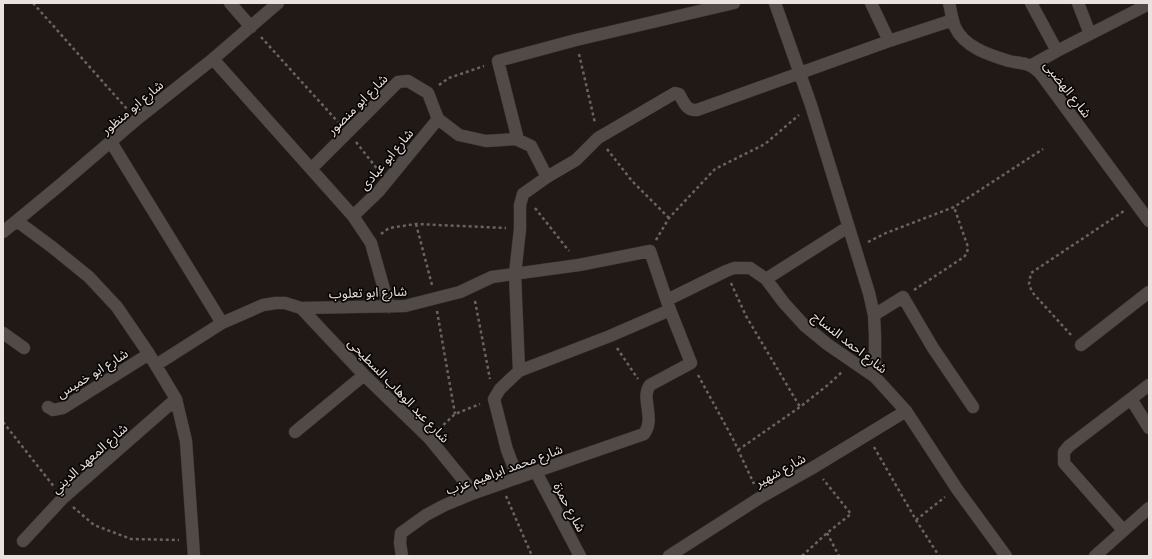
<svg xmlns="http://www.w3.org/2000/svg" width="1152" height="559" font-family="'Golos Text','Noto Sans Arabic',sans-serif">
<rect width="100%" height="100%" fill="#201916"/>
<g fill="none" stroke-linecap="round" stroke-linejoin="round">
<g stroke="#3b3634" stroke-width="13">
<path id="street" d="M230,3l21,24
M775,3l36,102 58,188 5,22 1,21v41
M871,3l18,38
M949,3c2,8 3,17 6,24 9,20 34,28 54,34 14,3 19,1 31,12l109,148
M1031,3l26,48
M1078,3l12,31
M213,59l140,157 18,27 18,64
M1032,65l25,-14 92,-47
M111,142l111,181 -66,42
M311,169l87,-87 10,-1 20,12 10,26 21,16 27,6 31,-2
M547,177l-16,-31 -13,-6 -20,-79 78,-21 158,-37
M353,216l26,-25 59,-72
M17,221l35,26 37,30 28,30 32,47 27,45 10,42 8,115
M3,232l57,-47 76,-65 77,-61 65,-56
M766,279l82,-52
M667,300l59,-29 8,-3h16l16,11 18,24 20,22 23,19 48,33 31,34 51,78 49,67
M301,308l63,67 65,63 45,55
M874,315l29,-18 30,51 40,59
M222,323l41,-18 13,-2h9l16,5 104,-2 55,-14 32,-15 87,-12 71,-14 20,59 21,53 -41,22c-10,13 6,33 -6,49l-170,59 -29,12 -19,10 -25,18 -1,10 2,13
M3,333l21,15
M1081,345l68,-53
M519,371l-4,-97 5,-45v-24l3,-11 24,-17 29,-17 22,-22 77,-45 4,1c5,8 7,17 18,16l192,-69 64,-21
M1131,399l18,29
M48,407l5,3 10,-2 86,-54
M295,432l69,-57
M536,472l44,84
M518,478l-11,-28 -13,-51 6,-10 19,-18 91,-35 60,-26
M1123,530l-59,-67v-11l5,-6 80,-61
M23,541l40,-43 113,-99
M669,556l92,-59 53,-30 92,-56
M1095,556l54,-48"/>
</g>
<path stroke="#6a6361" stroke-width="2.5" stroke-dasharray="3 3" stroke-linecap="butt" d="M33,3l94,106
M261,37l77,85
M579,54l16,69
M439,85l10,-7 35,-12
M356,142l22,28
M607,149l25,32 37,37
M535,208l34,43
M416,224l16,61
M381,234l8,-6 27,-4 90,4
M656,240l13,-22 46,-49 50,-25 34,-29
M868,242l18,-9 68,-26 89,-58
M731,283l15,33 54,91
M914,290l50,-33 3,-4 1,-6 -14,-40
M475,301l15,78
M437,311l18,103
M1071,335l-39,-43 -3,-8 2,-11 93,-62
M617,348l21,31
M698,375l35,64 21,45
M3,422l52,66
M439,429l16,-15 25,-10
M874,447l42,73 23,36
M738,450l62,-43 29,-23 14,-13
M506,496l26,60
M73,507l21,18 37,14 48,1
M916,520l29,-23
M827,533l12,23
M802,556l25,-23 24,-19 -28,-35"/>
<use href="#street" stroke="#524a46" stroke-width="12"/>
</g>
<g text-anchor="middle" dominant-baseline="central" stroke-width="3.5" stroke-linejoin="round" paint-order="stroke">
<g font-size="13" fill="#e8e2e0" stroke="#080504">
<text transform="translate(1068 89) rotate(52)">شارع الهضبى</text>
<text transform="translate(357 104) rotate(-45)">شارع ابو منصور</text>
<text transform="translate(132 107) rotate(-40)">شارع ابو منظور</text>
<text transform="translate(386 159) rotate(-50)">شارع ابو عبادى</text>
<text transform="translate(368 292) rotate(-2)">شارع ابو تعلوب</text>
<text transform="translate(850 342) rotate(38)">شارع احمد النساج</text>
<text transform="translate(92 373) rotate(-32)">شارع ابو خميس</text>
<text transform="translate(399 390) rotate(46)">شارع عبد الوهاب السطيحى</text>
<text transform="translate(89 458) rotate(-42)">شارع المعهد الديني</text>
<text transform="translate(504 469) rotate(-20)">شارع محمد ابراهيم عزب</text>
<text transform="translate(780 470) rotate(-29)">شارع شهير</text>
<text transform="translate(570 507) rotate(62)">شارع حمزة</text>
</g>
</g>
<rect width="1152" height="559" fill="none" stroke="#e8e2e0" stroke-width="8"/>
</svg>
